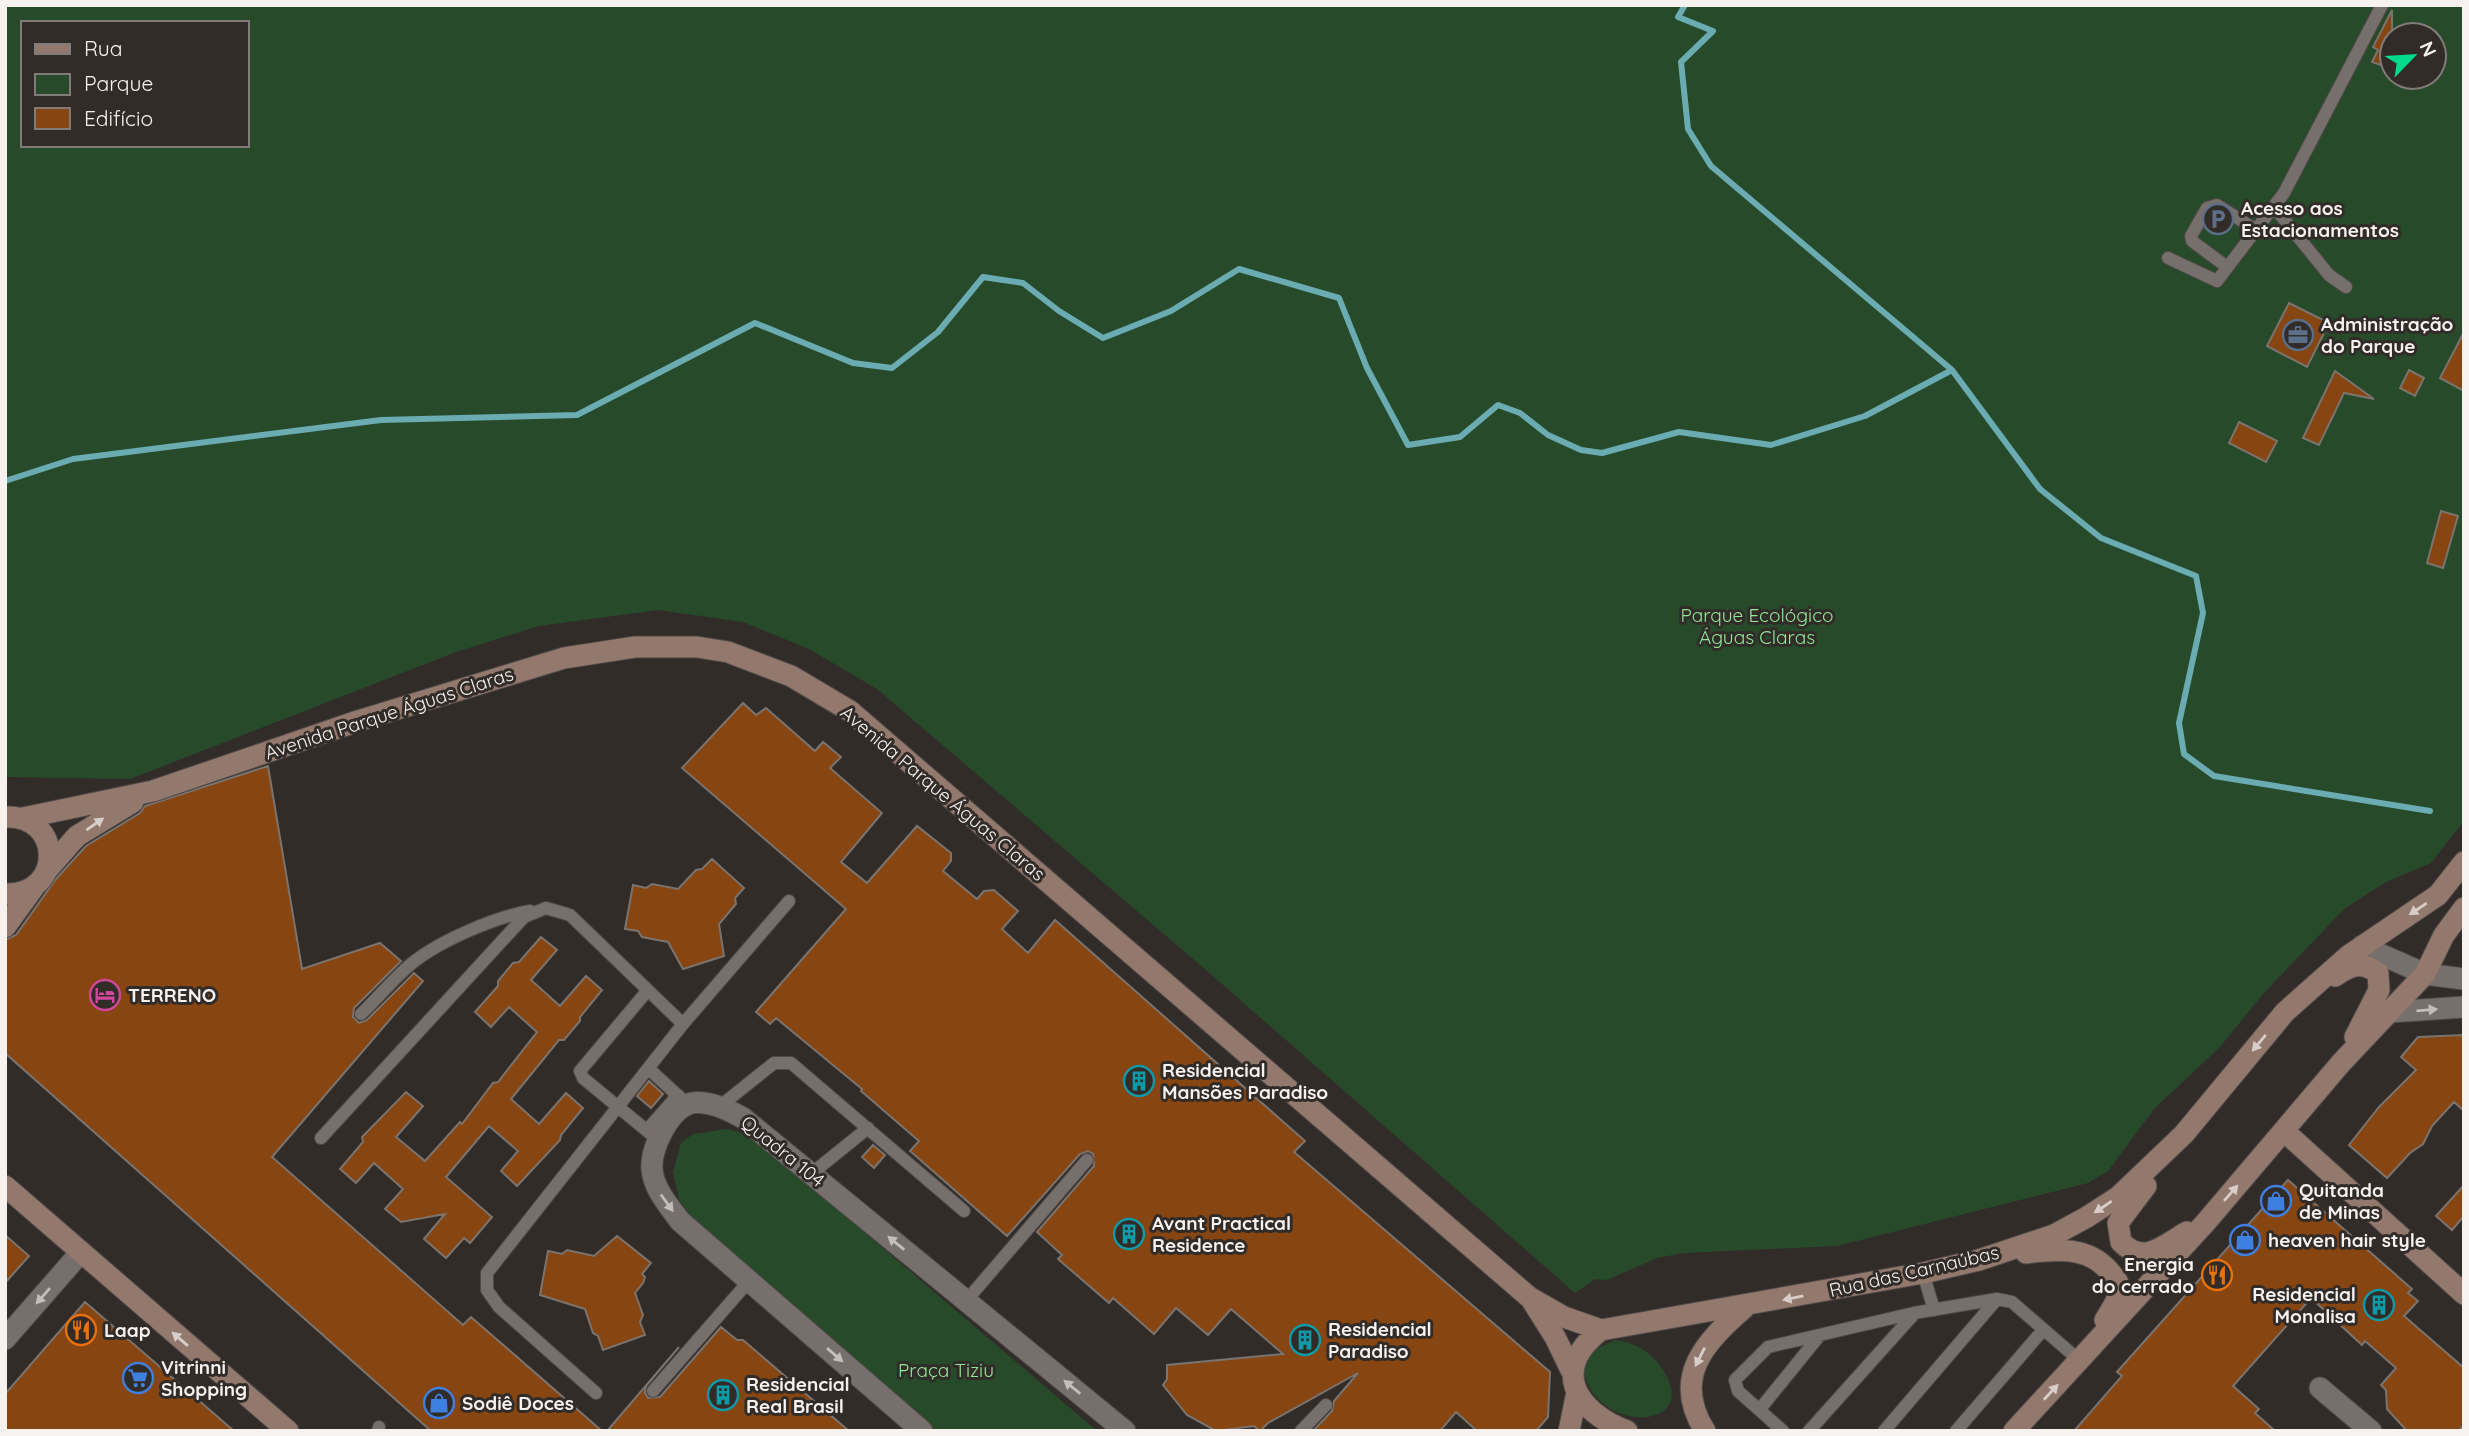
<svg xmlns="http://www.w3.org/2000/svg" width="2469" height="1436" font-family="Quicksand,sans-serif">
<rect width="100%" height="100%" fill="#322c29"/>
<path fill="#274a2b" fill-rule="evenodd" d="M5,5h2459v816l-33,42 -45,19 -42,27 -80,84 -44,54 -66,62 -46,62 -20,12 -251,63 -153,7 -27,5 -50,22 -12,-1 -20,14 -369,-323 -329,-281 -68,-40 -66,-27 -85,-12 -119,16 -83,26 -326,127 -125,-2zM23,23h224v122h-224zM2392,35h42v42h-42z
M726,1129l18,4 16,10 337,288h-161l-245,-215 -12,-16 -6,-28 8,-29 12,-9z
M1615,1340c22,3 36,12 48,30 41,62 -75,66 -80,-6l9,-13z"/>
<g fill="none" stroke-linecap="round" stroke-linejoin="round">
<path stroke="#6babb2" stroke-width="6" d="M1685,5l-7,12 35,14 -32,31 7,67 23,37 241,204
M5,481l68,-22 308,-39 196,-5 178,-92 98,40 39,5 46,-36 45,-55 40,6 36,28 44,27 68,-27 68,-42 100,29 28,70 41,77 52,-8 38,-32 22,8 28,22 33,15 21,3 77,-21 92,13 94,-29 87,-46 88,119 61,49 95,38 7,37 -24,110 5,31 30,22 216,35"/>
</g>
<path fill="#874511" stroke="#7a736e" stroke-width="2" d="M2392,10v59l-20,-7 6,-12 -5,-3z
M2289,303l40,20 -22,44 -40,-21z
M2464,332v59l-24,-13z
M2409,370l15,8 -9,18 -15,-8z
M2335,371l39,28 -30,-6 -25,52 -16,-7z
M2239,422l38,19 -11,21 -37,-19z
M2441,511l17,5 -15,52 -16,-5z
M743,703l13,12 10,-7 49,43 8,-9 18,15 -11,11 52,45 -41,49 26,21 50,-57 34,27v8l-8,10 34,28 7,-8 10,-1 24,21 -16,18 26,24 27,-33 250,221 -11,11 256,220 -2,45 -12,14h-59l-21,-19 -16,19h-127l19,-20 2,-10 24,-28 -90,50 -8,8 -6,-5 -38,5 -29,-16 -24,-30 4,-6v-14l116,-11 -52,-45 -23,26 -32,-27 -22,26 -41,-36 -4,5 -51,-44 4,-4 -25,-23 57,-66 -1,-12 -5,-3 -8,3 -73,82 -97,-85 9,-10 -58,-50 1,-2 -86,-71 -6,6 -14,-12 90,-103 -164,-141z
M268,766l34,203 78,-26 21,18 -47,47 -1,9 6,6 8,-3 47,-47 9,8 -151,176 191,168 8,-8 131,114h-171l-426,-378v-113l11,-5 40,-56 30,-33 54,-33 5,-7z
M712,859l32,29 -9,10 1,6 -17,20 5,32 -41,13 -15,-27 -26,-5 -4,-6 -13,-2 8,-44 13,3 6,-4 26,5 18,-19 6,-1z
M541,937l16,13 -26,30 29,26 26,-30 16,14 -22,27v4l-16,19h-5l-48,59 28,25 27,-31 17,15 -22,27 -1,5 -43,46 -16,-15 17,-20 -29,-25 -43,51 46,40 -22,26 -6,-5 -18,20 -22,-19 21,-25 -44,8 -16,-13 18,-20 -29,-26 -18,20 -16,-14 23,-27 -1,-5 44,-45 17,14 -27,31 29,24 35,-39 2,2 31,-41 5,-1 39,-50 -28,-25 -18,20 -16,-15 23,-26v-5l15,-18 6,-1z
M2464,1035v76l-10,-9 -22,24 -9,18 -13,9 -23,25 -38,-33 30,-38 37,-37 -15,-13 17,-20z
M649,1081l14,13 -12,14 -14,-12z
M873,1145l12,10 -11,13 -12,-11z
M2288,1180l124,109 -4,4 10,8 -14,15 60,52v57l-6,6h-51l-20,-22 -1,-19 -5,-5 15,-17 -31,-27 -3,4 -51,-47 -78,88 26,23 -4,4 20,18h-201l48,-55 -5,-4z
M2464,1185v31l-12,14 -16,-14z
M5,1235l24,21 -24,27z
M617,1236l34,27 -9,11 3,3 -2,6 -8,10 8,22 -3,7 5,13 -42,15 -5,-14 -5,-3 -8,-24 -45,-14 8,-44 14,3 5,-4 27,6z
M85,1302l149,129h-229v-37z
M721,1327l16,13h6l106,91h-242l72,-84 -33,39 -1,7 3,5 12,-1z"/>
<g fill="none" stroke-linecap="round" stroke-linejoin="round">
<g stroke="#4f4947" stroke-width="14">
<path id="lane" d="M2274,207l55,68 17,12
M2168,258l49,23 67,-88 98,-188
M2227,267l-35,-26 -1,-5 16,-28 10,-3 39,25
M648,990l-68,81 3,7 74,61
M361,1014c17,-16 32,-35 50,-50 28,-23 84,-47 119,-53
M649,1069l39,36
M719,1107l55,-44h17l173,148
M647,1130l31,-35
M321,1138l203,-221 22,-9 24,7 113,109
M811,1174l57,-46
M1923,1273l11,37
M966,1301l121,-141
M653,1391l96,-110
M596,1393l-97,-86 -12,-17v-17l196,-249 106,-123
M1760,1409l60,-74
M378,1431l1,-4
M1301,1431l25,-26
M1783,1431l-45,-40 -3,-11 33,-33 146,-34 83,-14 15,3 68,59
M1809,1431l105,-117
M1884,1431l113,-132
M1956,1431l87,-101"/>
</g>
<g stroke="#4f4947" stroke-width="23">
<path id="street" d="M2362,946l63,28 39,5
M2390,1012l74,-5
M5,1339l76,-87
M2320,1388l51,43
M922,1431l-242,-210c-11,-15 -27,-33 -28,-52 -2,-21 18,-61 40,-66 17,-3 37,7 51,15l382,313"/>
</g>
<g stroke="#4f4947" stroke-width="23">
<path id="secondary" d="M5,817c58,-3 60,79 0,77
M23,818l130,-27 205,-70 206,-63 71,-11h62l31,5 63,24 59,35 679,586 35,20 37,13
M47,870l30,-34 56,-34
M5,927l29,-40
M2335,976c16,-11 27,-15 43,-3l1,17 -24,47
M2284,1131l180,163
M5,1186l283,245
M2146,1186l-28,37 3,19c23,24 43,3 66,-10
M2026,1253c30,-4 62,-7 83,18 5,6 11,11 10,19 0,10 -9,21 -14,30
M1531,1299l24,38 16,33
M1569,1431l8,-39
M1627,1431c-52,-20 -77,-62 -26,-101l322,-57 56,-13 75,-25 33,-18 31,-20 66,-63 101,-122 63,-56 90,-61 26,-33
M1705,1431c-34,-54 0,-89 40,-124
M2014,1431l192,-209 135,-159 84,-89 19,-39 20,-27"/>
</g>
<use href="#lane" stroke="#776f6c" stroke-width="12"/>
<use href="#street" stroke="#776f6c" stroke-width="21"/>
<use href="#secondary" stroke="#92786d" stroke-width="21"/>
</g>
<defs><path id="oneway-solid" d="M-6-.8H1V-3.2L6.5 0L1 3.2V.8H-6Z" transform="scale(1.75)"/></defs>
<g fill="#d9cdc9">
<use href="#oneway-solid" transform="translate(95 824) rotate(-35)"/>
<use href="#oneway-solid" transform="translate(2418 909) rotate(146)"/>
<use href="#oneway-solid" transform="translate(2259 1043) rotate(130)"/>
<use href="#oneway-solid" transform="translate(2231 1193) rotate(-49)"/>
<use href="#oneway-solid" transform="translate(2103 1207) rotate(146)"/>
<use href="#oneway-solid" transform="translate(1793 1298) rotate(169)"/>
<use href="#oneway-solid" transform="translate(180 1339) rotate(-139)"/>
<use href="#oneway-solid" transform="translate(1700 1357) rotate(117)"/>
<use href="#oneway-solid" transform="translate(2051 1392) rotate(-47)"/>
</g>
<g fill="#c4bebb">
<use href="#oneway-solid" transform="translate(2427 1010) rotate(-5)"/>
<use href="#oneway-solid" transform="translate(667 1203) rotate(54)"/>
<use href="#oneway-solid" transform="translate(896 1243) rotate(-141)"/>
<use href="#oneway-solid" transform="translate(43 1296) rotate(131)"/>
<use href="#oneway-solid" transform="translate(835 1355) rotate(41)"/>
<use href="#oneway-solid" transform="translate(1072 1387) rotate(-141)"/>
</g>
<defs>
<g id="parking-ring" transform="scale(1.575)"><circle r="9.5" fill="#322c29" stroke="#5c6f8a" stroke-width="1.5"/><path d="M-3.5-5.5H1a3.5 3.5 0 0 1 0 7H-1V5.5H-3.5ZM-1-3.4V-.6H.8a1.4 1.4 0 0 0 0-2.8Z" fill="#5c6f8a"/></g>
<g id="office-ring" transform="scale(1.575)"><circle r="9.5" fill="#322c29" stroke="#5c6f8a" stroke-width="1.5"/><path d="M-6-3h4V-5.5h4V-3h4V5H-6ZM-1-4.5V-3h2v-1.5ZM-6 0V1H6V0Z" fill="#5c6f8a"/></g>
<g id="hotel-ring" transform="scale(1.575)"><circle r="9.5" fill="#322c29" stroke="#d1479c" stroke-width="1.5"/><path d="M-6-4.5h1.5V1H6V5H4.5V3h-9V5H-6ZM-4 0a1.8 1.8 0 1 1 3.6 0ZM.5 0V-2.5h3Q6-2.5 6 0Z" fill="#d1479c"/></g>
<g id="building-ring" transform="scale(1.575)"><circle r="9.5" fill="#322c29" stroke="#0f9aa8" stroke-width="1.5"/><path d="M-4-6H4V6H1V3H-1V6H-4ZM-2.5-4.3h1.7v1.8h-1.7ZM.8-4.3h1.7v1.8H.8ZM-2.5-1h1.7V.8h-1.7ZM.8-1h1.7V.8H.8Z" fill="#0f9aa8"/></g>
<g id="shop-ring" transform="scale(1.575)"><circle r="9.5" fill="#322c29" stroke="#3f7fe0" stroke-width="1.5"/><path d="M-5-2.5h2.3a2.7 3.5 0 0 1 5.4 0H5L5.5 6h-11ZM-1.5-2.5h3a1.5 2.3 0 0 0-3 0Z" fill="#3f7fe0"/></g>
<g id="restaurant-ring" transform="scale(1.575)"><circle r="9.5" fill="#322c29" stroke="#e8710a" stroke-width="1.5"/><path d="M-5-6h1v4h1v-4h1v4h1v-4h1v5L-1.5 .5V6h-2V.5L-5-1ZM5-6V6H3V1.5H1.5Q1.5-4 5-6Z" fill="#e8710a"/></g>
<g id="supermarket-ring" transform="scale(1.575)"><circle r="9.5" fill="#322c29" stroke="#3f7fe0" stroke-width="1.5"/><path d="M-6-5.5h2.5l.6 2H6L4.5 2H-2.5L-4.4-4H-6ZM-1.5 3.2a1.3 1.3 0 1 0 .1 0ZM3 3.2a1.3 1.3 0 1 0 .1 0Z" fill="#3f7fe0"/></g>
</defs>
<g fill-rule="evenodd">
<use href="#parking-ring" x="2218" y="219"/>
<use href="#office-ring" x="2298" y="335"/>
<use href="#hotel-ring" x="105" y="995"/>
<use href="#building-ring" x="1139" y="1081"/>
<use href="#shop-ring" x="2276" y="1201"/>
<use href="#building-ring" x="1129" y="1234"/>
<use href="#shop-ring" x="2245" y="1240"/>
<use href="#restaurant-ring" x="2217" y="1275"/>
<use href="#building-ring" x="2379" y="1305"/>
<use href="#restaurant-ring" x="81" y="1330"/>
<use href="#building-ring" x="1305" y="1340"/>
<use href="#supermarket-ring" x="138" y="1378"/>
<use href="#building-ring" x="723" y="1395"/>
<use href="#shop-ring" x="439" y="1403"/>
</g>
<g text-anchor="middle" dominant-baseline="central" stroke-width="6" stroke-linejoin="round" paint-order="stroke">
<g font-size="19" font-weight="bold" fill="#f7f2f0" stroke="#322c29" text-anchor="start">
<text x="2241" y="208">Acesso aos<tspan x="2241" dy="22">Estacionamentos</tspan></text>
<text x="2321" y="324">Administração<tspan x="2321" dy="22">do Parque</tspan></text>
<text x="128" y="995">TERRENO</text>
<text x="1162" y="1070">Residencial<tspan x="1162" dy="22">Mansões Paradiso</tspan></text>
<text x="2299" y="1190">Quitanda<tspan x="2299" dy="22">de Minas</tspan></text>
<text x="1152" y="1223">Avant Practical<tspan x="1152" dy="22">Residence</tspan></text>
<text x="2268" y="1240">heaven hair style</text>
<text x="2194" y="1264" text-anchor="end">Energia<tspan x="2194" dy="22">do cerrado</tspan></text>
<text x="2356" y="1294" text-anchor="end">Residencial<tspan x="2356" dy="22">Monalisa</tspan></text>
<text x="1328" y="1329">Residencial<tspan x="1328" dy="22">Paradiso</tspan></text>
<text x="104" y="1330">Laap</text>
<text x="161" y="1367">Vitrinni<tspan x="161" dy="22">Shopping</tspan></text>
<text x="746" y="1384">Residencial<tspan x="746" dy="22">Real Brasil</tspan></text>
<text x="462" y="1403">Sodiê Doces</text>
</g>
<g font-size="19" fill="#90e898" stroke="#322c29">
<text x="1757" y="615">Parque Ecológico<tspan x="1757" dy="22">Águas Claras</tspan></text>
<text x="946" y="1370">Praça Tiziu</text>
</g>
<g font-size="19" fill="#f7f2f0" stroke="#322c29">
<text transform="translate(389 713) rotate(-18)">Avenida Parque Águas Claras</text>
<text transform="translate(943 793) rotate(40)">Avenida Parque Águas Claras</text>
<text transform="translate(783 1151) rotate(39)">Quadra 104</text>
<text transform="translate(1914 1271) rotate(-13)">Rua das Carnaúbas</text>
</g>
</g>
<rect width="2469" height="1436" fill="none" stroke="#f7f2f0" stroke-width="14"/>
<rect x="21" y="21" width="228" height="126" fill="#322c29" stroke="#817b79" stroke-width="2"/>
<rect x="35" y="44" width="35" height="10" fill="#92786d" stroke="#817b79" stroke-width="2"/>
<text x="84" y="56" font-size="21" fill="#f7f2f0">Rua</text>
<rect x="35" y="74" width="35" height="21" fill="#274a2b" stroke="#817b79" stroke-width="2"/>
<text x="84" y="91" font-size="21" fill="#f7f2f0">Parque</text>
<rect x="35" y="108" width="35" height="21" fill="#874511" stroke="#817b79" stroke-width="2"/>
<text x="84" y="126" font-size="21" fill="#f7f2f0">Edifício</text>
<g transform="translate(2413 56) rotate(65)"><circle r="33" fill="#322c29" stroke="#817b79" stroke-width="2"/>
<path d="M0-5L12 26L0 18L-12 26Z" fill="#01d98b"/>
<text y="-10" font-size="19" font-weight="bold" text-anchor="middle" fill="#f7f2f0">N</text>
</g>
</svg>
